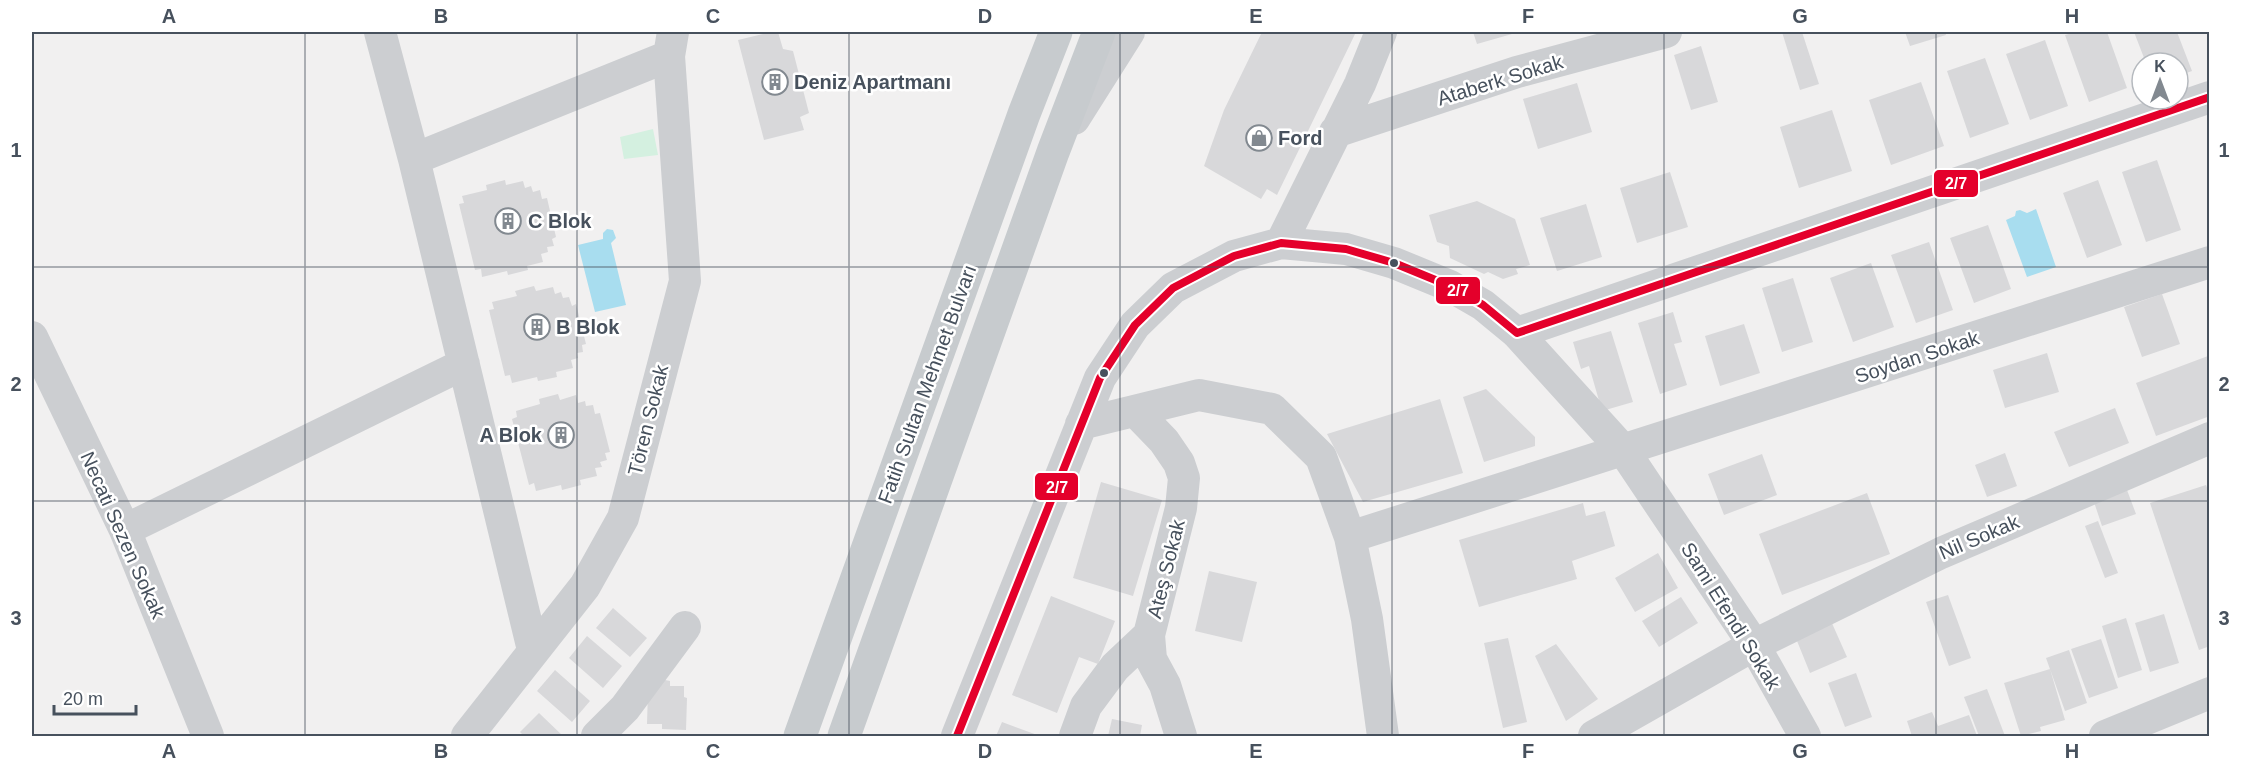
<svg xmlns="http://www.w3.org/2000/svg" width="2241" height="768" font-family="Arial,sans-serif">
<rect width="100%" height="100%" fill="#f1f0f0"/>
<path fill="#d4f0e0" d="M653,129l5,26 -34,4 -4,-22z"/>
<path fill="#a8ddef" d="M2036,209l20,58 -29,10 -21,-57 9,-4 1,-5 4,-1 7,3z
M607,229l6,1 3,8 -5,5 15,62 -31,7 -17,-67 25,-6v-6z"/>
<path fill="#d8d8da" d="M771,32h7l5,17 10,2 16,62 -9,4 4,13 -40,10 -26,-100z
M1262,32h94l-79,163 -10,-6 -6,10 -57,-33 20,-56z
M1473,32h46l-42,12z
M1782,32h20l17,52 -19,6z
M1905,32h40l1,3 -36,11z
M2076,32h31l20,56 -38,14 -24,-67z
M2134,32h43l15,39 -14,5v-13h-32z
M2045,40l23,66 -38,14 -24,-66z
M1701,46l17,56 -27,8 -17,-55z
M1985,58l24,66 -39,14 -23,-67z
M1921,82l23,64 -53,19 -22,-65z
M1577,83l15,49 -54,17 -15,-50z
M1832,110l20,61 -53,17 -19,-61z
M2157,160l24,70 -35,12 -24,-70z
M1670,172l18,55 -51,16 -17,-55z
M505,180l1,5 17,-4 2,7 6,-2 2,6 7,-2 2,9 5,-1 9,39 -4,2 2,7 -7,1 1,5 -7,2 2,8 -16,4 1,4 -20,5 -1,-4 -25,6 -1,-8 -6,1 -16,-66 5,-1 -2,-7 25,-6 -1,-5z
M2098,180l24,65 -35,13 -24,-65z
M1477,201l38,18 15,46 -14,4 2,5 -15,5 -15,-7 -4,2 -34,-16 -1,-12 -12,-4 -8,-27z
M1586,204l16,53 -45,14 -17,-53z
M1988,225l23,64 -37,14 -24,-65z
M1929,242l24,68 -37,13 -25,-68z
M1871,263l23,64 -41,15 -23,-64z
M1793,278l20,64 -31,10 -20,-64z
M534,286l2,5 17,-4 2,7 6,-2 2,6 6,-1 3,9 4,-2 10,40 -4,1 1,7 -6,1 1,5 -7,2 2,8 -17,4 1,5 -19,4 -1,-4 -25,6 -2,-8 -5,1 -16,-66 5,-1 -2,-7 25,-6 -2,-5z
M2162,294l18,50 -38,13 -18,-50z
M1673,312l9,30 -8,2 13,41 -27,9 -22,-71z
M1744,324l16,49 -40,13 -15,-50z
M1611,331l22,71 -31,9 -13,-45 -8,3 -8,-27z
M2047,353l12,39 -54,16 -12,-38z
M2208,356l2,60 -54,20 -20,-53z
M1486,389l49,48v9l-51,16 -21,-65z
M558,394l2,6 16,-5 2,8 7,-2 1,5 7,-1 2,9 5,-1 10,39 -5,1 2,7 -7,2 2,5 -7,1 2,8 -17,4 1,5 -19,5 -1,-5 -25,6 -2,-8 -5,2 -17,-66 5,-2 -1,-6 24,-7 -1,-5z
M1440,399l23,74 -100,29 -36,-68z
M2115,408l14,35 -60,24 -15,-35z
M2005,453l12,33 -30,11 -12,-32z
M1762,454l15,41 -53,20 -16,-41z
M1101,482l61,18 -29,96 -60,-18z
M2206,485l4,10v151l-11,4 -49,-147z
M2127,490l9,24 -34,12 -8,-24z
M1867,493l23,61 -108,41 -23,-61z
M1583,503l3,13 19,-5 10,35 -43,15 5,18 -98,28 -20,-67z
M2098,521l20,52 -13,5 -20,-52z
M1658,553l20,35 -43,24 -20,-34z
M1209,571l48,11 -15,60 -47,-11z
M1948,595l23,63 -22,8 -23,-64z
M1051,596l64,25 -17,43 -19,-7 -22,56 -45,-18z
M1681,597l17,26 -39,24 -17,-26z
M613,608l34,30 -17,19 -34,-29z
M2164,614l15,49 -29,9 -15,-49z
M2126,618l16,52 -24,8 -16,-52z
M1831,621l16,36 -37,16 -15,-37z
M587,636l35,30 -19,22 -34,-30z
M1508,638l19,84 -24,6 -19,-85z
M2101,639l17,49 -29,10 -18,-49z
M1556,644l42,55 -32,22 -31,-65z
M2069,650l18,53 -22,8 -19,-53z
M2050,669l15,51 -25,7 1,4 -20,5 -17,-53z
M555,670l35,31 -18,21 -35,-31z
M666,672l-1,8 5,1v5h14v11l3,1 -1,32 -24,-1v-5h-15l1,-34z
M1856,673l16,44 -27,10 -17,-44z
M1987,689l18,47h-26l-15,-39z
M1932,712l6,14 31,-11 8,21h-65l-5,-15z
M539,713l24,23h-39l-4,-4z
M1112,719l30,6 -2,11h-32z
M1002,722l38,14h-44z"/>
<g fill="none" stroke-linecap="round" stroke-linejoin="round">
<path stroke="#ccced1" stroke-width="32" d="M380,32l34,127 119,491
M1074,119l55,-87
M1335,132l182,-60 149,-40
M414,159l255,-103
M1281,243l79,-159 21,-52
M1517,333l693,-236
M32,337l93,193 83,206
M1136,412l28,29 15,22 5,15 -3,30 -32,127 2,24 14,26 16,51
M1081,424l118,-29 73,14 49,48 29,80 17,82 16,117
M125,530l339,-166
M1350,537l860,-275
M467,736l118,-150 38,-68 62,-237 -16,-225 4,-24
M597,736l28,-28 60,-81
M957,736l143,-358 35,-53 38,-37 61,-32 47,-13 65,6 48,14 56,23 33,19 34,28 107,118 130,194 51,91
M1075,736l11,-30 29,-39 34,-32
M1594,736l160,-91 187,-92 269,-115
M2105,736l105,-43"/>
<path stroke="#c7cbce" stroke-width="33" d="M800,736l224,-622 32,-82
M844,736l209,-584 46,-120"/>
<g stroke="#fff" stroke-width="12">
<path id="bus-1" d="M957,736l143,-358 35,-53 38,-37 61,-32 47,-13 65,6 48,14 56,23 33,19 34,28 693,-236"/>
</g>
<use href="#bus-1" stroke="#e4002b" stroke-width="8"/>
</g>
<path fill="none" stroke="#47515d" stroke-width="1.5" stroke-opacity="0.55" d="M305,32v704M577,32v704M849,32v704M1120,32v704M1392,32v704M1664,32v704M1936,32v704M32,267h2178M32,501h2178"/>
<defs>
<g id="building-ring" transform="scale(1.35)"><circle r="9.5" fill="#fff" stroke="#828990" stroke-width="1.5"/><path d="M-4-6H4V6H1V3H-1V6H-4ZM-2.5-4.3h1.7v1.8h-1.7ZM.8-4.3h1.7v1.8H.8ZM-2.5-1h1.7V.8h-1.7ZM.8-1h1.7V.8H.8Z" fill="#828990"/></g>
<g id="shop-ring" transform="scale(1.35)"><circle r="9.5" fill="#fff" stroke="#828990" stroke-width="1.5"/><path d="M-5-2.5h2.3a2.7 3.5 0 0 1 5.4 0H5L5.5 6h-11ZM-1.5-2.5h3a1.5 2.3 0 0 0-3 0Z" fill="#828990"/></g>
</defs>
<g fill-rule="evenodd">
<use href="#building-ring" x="775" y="82"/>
<use href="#shop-ring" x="1259" y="138"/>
<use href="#building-ring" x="508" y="221"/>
<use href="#building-ring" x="537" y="327"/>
<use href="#building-ring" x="561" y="435"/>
</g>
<g fill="#47515d" stroke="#fff" stroke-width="2">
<circle cx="1394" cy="263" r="5"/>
<circle cx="1104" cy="373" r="5"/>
</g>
<g text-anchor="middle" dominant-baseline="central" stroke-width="5" stroke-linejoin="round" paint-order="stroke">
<g font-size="20" fill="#47515d" stroke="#fff">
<text transform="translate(1500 80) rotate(-17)">Ataberk Sokak</text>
<text transform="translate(1917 357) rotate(-18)">Soydan Sokak</text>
<text transform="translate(927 384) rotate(-70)">Fatih Sultan Mehmet Bulvarı</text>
<text transform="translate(648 420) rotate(-76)">Tören Sokak</text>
<text transform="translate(123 535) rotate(66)">Necati Sezen Sokak</text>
<text transform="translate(1979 537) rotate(-23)">Nil Sokak</text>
<text transform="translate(1166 569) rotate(-76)">Ateş Sokak</text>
<text transform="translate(1731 616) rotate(58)">Sami Efendi Sokak</text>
</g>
<g font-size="20" font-weight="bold" fill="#47515d" stroke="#fff" text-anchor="start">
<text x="794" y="82">Deniz Apartmanı</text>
<text x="1278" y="138">Ford</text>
<text x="528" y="221">C Blok</text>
<text x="556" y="327">B Blok</text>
<text x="542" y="435" text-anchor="end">A Blok</text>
</g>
</g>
<g stroke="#fff" stroke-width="2">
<rect x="1933" y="169" width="46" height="29" rx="6" fill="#e4002b"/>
<rect x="1435" y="276" width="46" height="29" rx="6" fill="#e4002b"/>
<rect x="1034" y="472" width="45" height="29" rx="6" fill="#e4002b"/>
</g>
<g font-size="16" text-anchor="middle" font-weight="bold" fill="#fff">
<text x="1956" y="189">2/7</text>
<text x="1458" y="296">2/7</text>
<text x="1057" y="493">2/7</text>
</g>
<rect width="2241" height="768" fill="none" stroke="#ffffff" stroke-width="66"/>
<g transform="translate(2160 81)"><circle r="28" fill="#ffffff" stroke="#b5b9be" stroke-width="1.5"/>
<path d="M0-4.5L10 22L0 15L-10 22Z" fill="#828990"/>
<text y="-9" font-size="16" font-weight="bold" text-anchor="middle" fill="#47515d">K</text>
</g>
<path d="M54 705v9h82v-9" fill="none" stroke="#47515d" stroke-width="3"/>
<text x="63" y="705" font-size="18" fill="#47515d" stroke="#ffffff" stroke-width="4.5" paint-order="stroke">20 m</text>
<rect x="33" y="33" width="2175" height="702" fill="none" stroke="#47515d" stroke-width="2"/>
<g font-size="20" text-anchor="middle" font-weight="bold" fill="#47515d">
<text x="169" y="23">A</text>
<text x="441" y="23">B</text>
<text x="713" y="23">C</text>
<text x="985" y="23">D</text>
<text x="1256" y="23">E</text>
<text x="1528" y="23">F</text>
<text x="1800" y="23">G</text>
<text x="2072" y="23">H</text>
<text x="16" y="157">1</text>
<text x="2224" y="157">1</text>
<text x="16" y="391">2</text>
<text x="2224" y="391">2</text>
<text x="16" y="625">3</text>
<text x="2224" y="625">3</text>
<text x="169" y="758">A</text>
<text x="441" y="758">B</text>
<text x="713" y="758">C</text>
<text x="985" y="758">D</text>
<text x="1256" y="758">E</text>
<text x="1528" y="758">F</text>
<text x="1800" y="758">G</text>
<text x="2072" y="758">H</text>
</g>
</svg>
